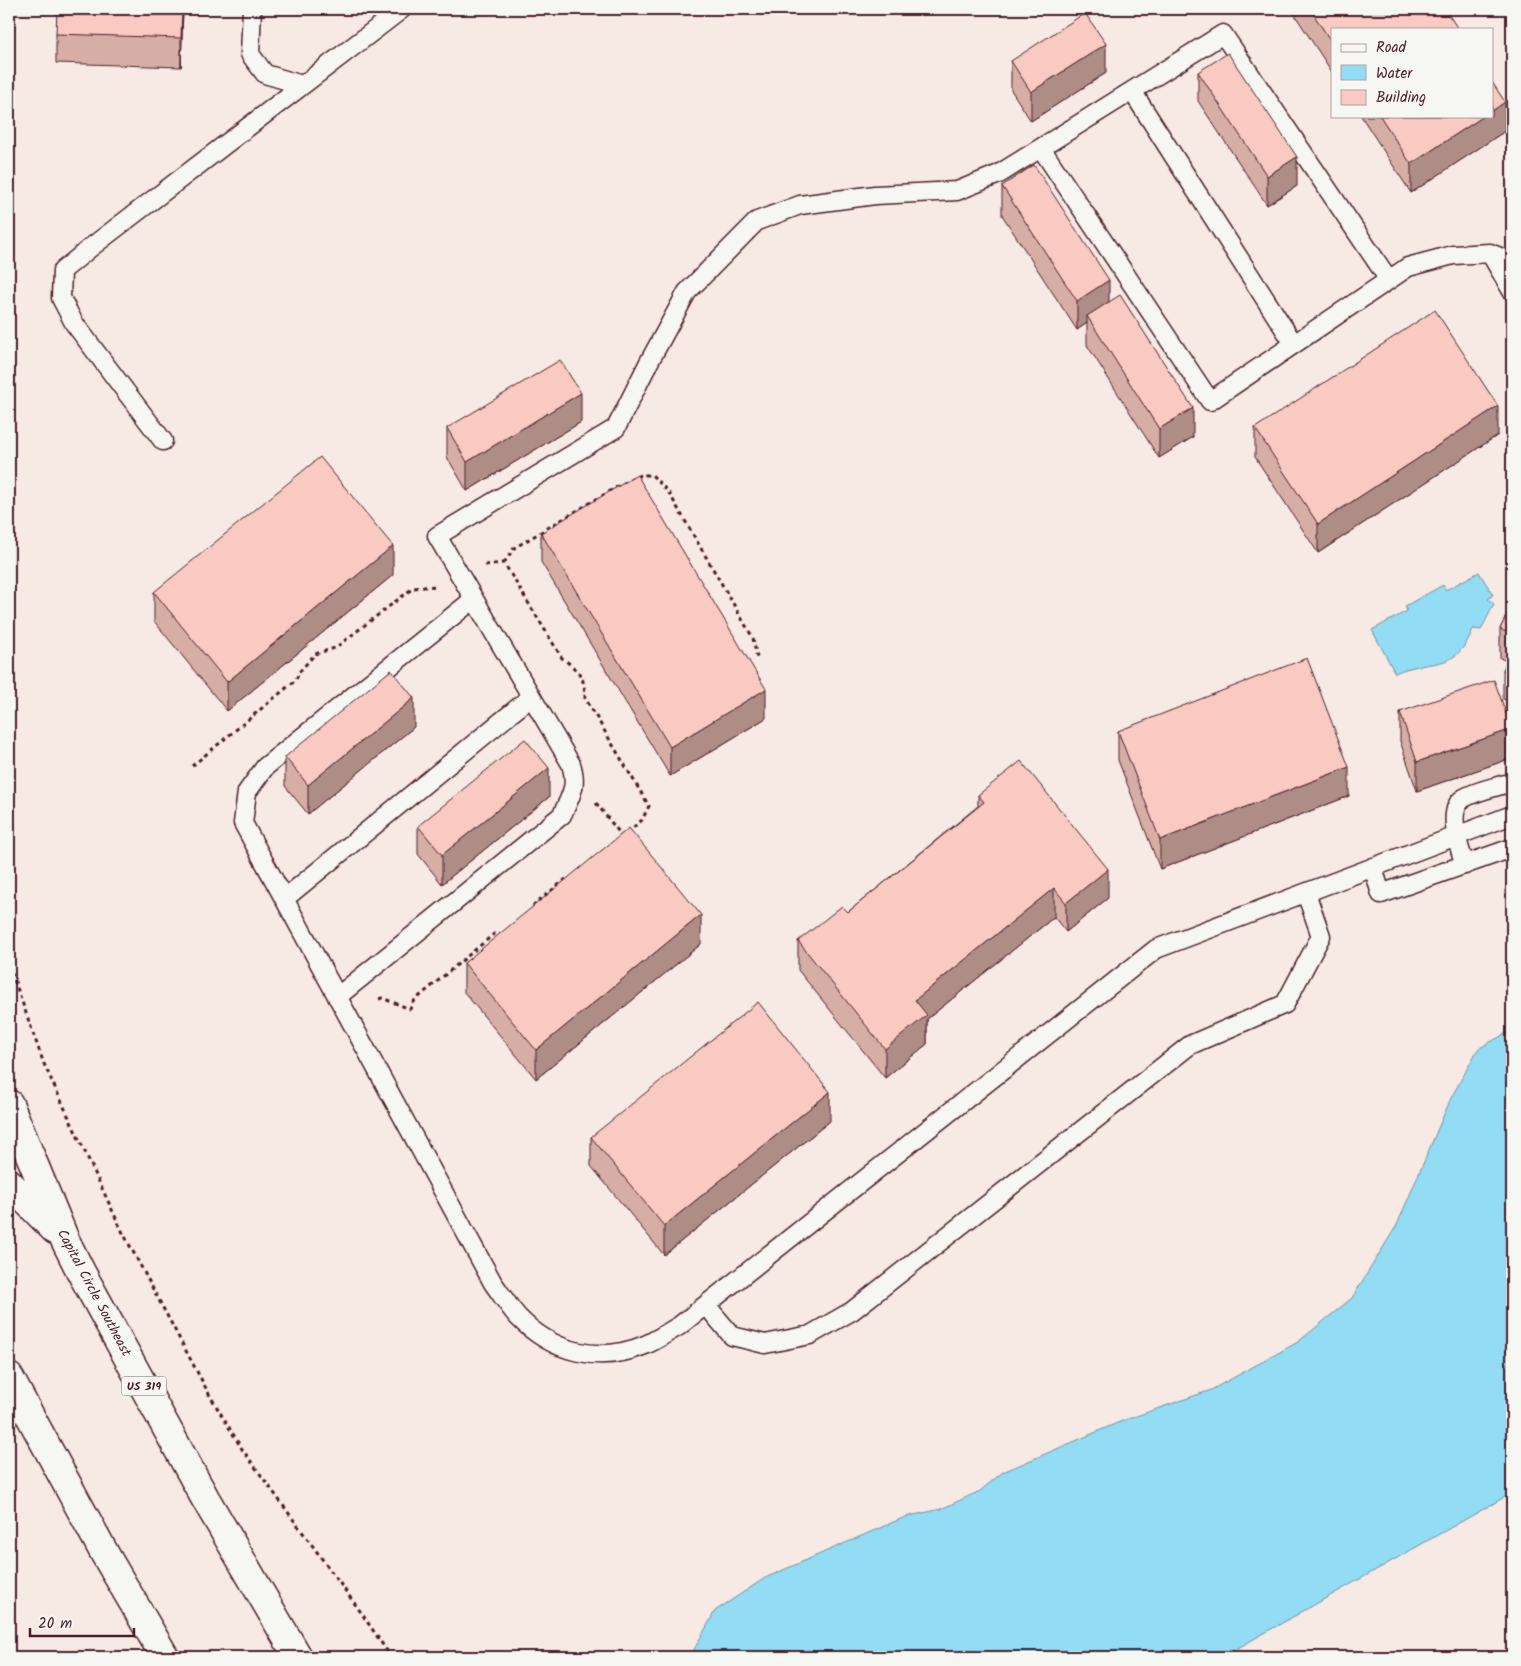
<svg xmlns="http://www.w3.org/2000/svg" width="1521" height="1666" font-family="Kalam,sans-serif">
<rect width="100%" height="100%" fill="#f7e9e3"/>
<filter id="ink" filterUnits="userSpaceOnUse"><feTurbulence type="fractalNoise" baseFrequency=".02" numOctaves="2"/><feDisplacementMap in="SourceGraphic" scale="10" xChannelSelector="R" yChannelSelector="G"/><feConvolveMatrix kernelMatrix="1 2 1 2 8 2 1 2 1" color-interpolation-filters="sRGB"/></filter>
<g filter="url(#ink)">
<path fill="#92dcf4" stroke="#7590a4" d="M1479,572l14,23 -5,4 6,5 -13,26 -8,-1c-18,46 -42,28 -78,44l-23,-43 35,-19 -2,-5 38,-21 3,5z
M1512,1030v463l-290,164h-532l25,-46 50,-33 140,-61 36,-8 39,-18 23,-19 119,-51 89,-31 87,-48 54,-44 45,-73 54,-127 27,-49z"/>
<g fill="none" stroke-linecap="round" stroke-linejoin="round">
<g stroke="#4a1f2b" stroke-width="21">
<path id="service" d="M252,9l-2,45 15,20 37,11
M1132,91l162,253
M1041,148l169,253 198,-134 45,-12 37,-2 22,9
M1490,253l22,38
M163,441l-89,-118 -13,-25 1,-27 28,-23 312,-239
M474,599l-209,168 -18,25 -4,31 250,460c8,11 16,24 25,34 35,36 81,47 127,28 12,-5 23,-13 34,-19l477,-377 356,-134
M1465,865c-5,-15 -20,-56 -1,-67 12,-7 28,-10 41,-14l7,3
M1373,867l8,27 131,-46
M284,899l247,-202
M337,997l225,-182c9,-20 16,-29 9,-51l-134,-228 179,-108 33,-66 38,-70 70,-71 43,-16 75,-10 82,-4 42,-17 224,-140 166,246
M706,1305l26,31 33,8 45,-9 42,-24 338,-266 95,-41 36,-68 -15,-43"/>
</g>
<g stroke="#4a1f2b" stroke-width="31">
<path id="primary" d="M9,1104l56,136 16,32 124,226 93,159
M9,1183l46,47
M9,1377l97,179 59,101"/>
</g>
<path stroke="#4a1f2b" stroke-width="3" stroke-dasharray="4 4" stroke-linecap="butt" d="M504,563l10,-15 108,-64 18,-9h12l17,18 84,145 4,20
M485,565l19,-2 58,95c17,13 23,18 23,40l64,108 -7,14 -13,11
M192,766l104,-86 3,-8 16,-18 20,-6 78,-60 23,-2
M596,803l26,33 2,-1
M533,907l4,-5 29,-23
M9,965l35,99 77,165 88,165 33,55 118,162 31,46
M379,999l3,-1 28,11 3,-7 8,-7 73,-61h9"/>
<use href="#service" stroke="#f6f6f2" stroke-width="18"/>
<use href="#primary" stroke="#f6f6f2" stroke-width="28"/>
</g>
<path fill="#d6aea6" stroke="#4a1f2b" d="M183,9l-2,58 -125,-4v-29z
M1291,9h154l-113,20v43z
M1011,61l95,12 -75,48 -20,-31z
M1198,72l99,114 -30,19 -69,-104z
M1361,116h131l13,15 -94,62z
M1002,186l107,116 84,135 -34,21 -72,-113v-22l-10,7 -75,-115z
M581,422l-114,69 -20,-34v-29z
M1255,428l243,7 -180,118 -63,-96z
M541,533l225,185 -96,58 -129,-214z
M393,575l-166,136 -73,-90v-29z
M1512,604v99l-9,-4v-29l4,-9 -7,-3v-29z
M1400,712l112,36v10l-95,33 -17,-50z
M414,727l-106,87 -23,-28v-29z
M1118,731l231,65 -189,73 -42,-109z
M978,795l130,103 -42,34 -12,-15 -127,102v25l-42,34 -87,-108v-29l50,-29 130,-106z
M549,797l-107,87 -24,-30v-28z
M701,944l-165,135 -72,-87v-29z
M830,1121l-166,134 -73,-89v-29z"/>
<path fill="#ae8d87" stroke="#4a1f2b" d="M182,9h1l-2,58v-29z
M1106,44v29l-75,48v-29z
M1505,102v29l-94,62v-29l73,-48h8v-5z
M1297,157v29l-30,19v-29z
M1109,280v29l-22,7v7l-10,7v-29z
M581,393v29l-114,69v-29z
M1498,406v29l-180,118v-29z
M1193,408v29l-34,21v-29z
M393,546v29l-166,136v-29z
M766,689v29l-96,58v-29z
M414,698v29l-106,87v-29z
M1512,729v29l-95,33v-29z
M1349,767v29l-189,73v-29z
M549,768v29l-107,87v-29z
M1108,869v29l-42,34v-29z
M1054,888v29l-127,102v25l-42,34v-29l30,-49z
M701,915v29l-165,135v-29z
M830,1092v29l-166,134v-29z"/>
<path fill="#f9cac1" stroke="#4a1f2b" d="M57,9h125l-1,29 -125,-4z
M1310,9h135l13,20h-126v14z
M1085,13l21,31 -75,48 -20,-31z
M1228,53l69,104 -30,19 -69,-104z
M1492,82l13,20 -13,9z
M1380,116h104l-73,48z
M1034,165l75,115 -32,21 -75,-115z
M1120,295l73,113 -34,21 -72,-113z
M1435,310l63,96 -180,118 -63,-96z
M560,360l21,33 -114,69 -20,-34z
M320,457l73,89 -166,136 -73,-90z
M637,475l129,214 -96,58 -129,-214z
M1512,604v31l-12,-6z
M1512,651v23l-9,-4z
M1307,658l42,109 -189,73 -42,-109z
M391,670l23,28 -106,87 -23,-28z
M1494,680l18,49 -95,33 -17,-50z
M1512,706v37v-14l-7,-18 6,-2z
M525,739l24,29 -107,87 -24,-29z
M1021,761l87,108 -42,34 -12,-15 -139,112 12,15 -42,34 -87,-108 44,-35 6,6 136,-110 -6,-7z
M629,828l72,87 -165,135 -72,-87z
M758,1002l72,90 -166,134 -73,-89z"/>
</g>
<g text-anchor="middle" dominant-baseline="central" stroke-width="5" stroke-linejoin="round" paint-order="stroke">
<rect fill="#f6f6f2" stroke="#7e6067" stroke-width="1" x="121.5" y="1376.5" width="45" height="19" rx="4"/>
<g font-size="12" font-weight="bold" fill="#4a1f2b">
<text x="144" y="1386">US 319</text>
</g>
<g font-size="14" fill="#4a1f2b" stroke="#f6f6f2">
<text transform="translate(94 1293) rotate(62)">Capital Circle Southeast</text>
</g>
</g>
<rect width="1521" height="1666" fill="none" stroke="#f6f6f2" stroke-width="30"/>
<rect x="15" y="15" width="1491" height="1636" fill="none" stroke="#4a1f2b" stroke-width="2" filter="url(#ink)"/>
<rect x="1331" y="28" width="162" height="90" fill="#f6f6f2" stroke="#b1a0a2"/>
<rect x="1341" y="44" width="25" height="8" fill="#f6f6f2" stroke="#b1a0a2"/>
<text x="1376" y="52" font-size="15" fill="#4a1f2b">Road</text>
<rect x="1341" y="65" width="25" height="15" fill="#92dcf4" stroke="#b1a0a2"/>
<text x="1376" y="78" font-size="15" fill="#4a1f2b">Water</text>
<rect x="1341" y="90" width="25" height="15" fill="#f9cac1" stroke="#b1a0a2"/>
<text x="1376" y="102" font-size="15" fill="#4a1f2b">Building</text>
<path d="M30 1628v8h104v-8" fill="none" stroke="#4a1f2b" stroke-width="2.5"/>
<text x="38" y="1628" font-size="15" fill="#4a1f2b" stroke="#f6f6f2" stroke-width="4" paint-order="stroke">20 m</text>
</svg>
